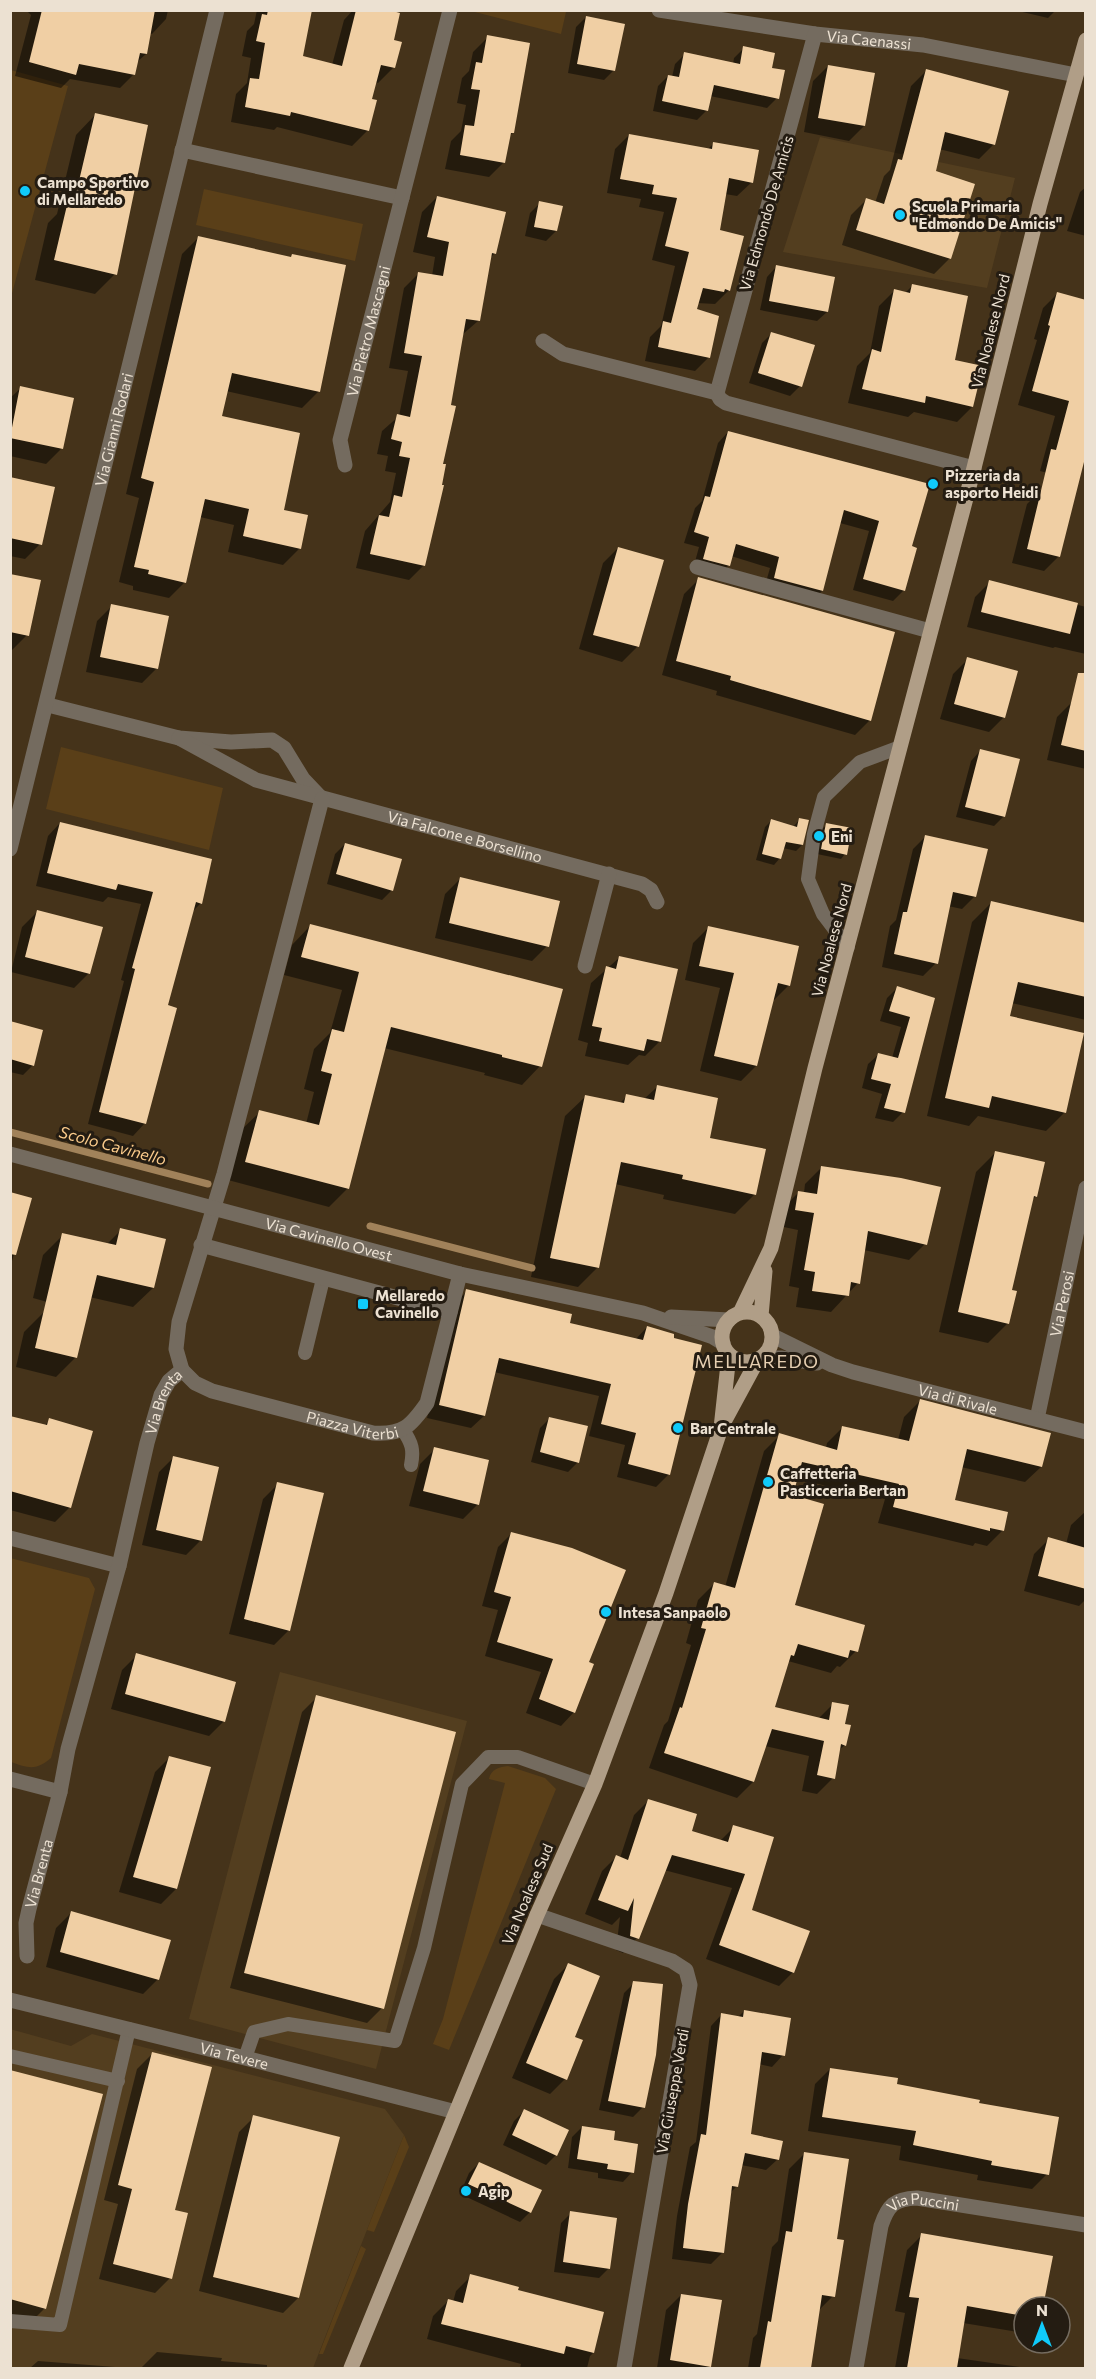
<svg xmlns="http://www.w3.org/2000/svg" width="1096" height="2379" font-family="Commissioner,sans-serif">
<rect width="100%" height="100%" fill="#45331a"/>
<path fill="#533e1f" d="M820,137l195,41 -28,110 -204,-36z
M280,1672l187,49 -91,348 -187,-50z
M10,2029l61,17 21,-12 293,75 19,26 -91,233h-302z"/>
<path fill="#5a3f18" d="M557,11l9,1 -5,22 -90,-23z
M11,70l57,16 -57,211 -1,-227z
M204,189l159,35 -8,37 -159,-36z
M61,747l162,41 -14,62 -163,-41z
M10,1558l79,20 6,11 -44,169c-15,13 -23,10 -40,4z
M508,1766l37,12 11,11 -107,261 -16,-6 10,-25 62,-236 -16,-4c2,-10 10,-12 19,-13z
M404,2135l5,12 -35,85 -7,-2z
M361,2246l5,3 -43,105h-4z"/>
<path fill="#0007" d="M26,10h142l-2,9 -14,15 -3,-1 -3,21 -10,9 -2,11 -14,14 -50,-9 -9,9 -46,-12 16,-61z
M257,10h54l-9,48 30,7 12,-45 9,-10h29l10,31 1,27 -15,15 -3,-1 -5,18 5,1 -8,30 -15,15 -75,-19 -3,3 -43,-8 5,-28 11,-11 4,-25 -9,-2 5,-25 7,-7z
M1014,10h42l-8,8z
M586,17l28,53 -10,10 -36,-7 8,-46z
M488,37l25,95 -4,5 -5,25 -15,15 -44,-8 6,-28 10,-10 5,-26 -9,-2 5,-25 7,-7 4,-19z
M744,48l26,21 7,29 -10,10 -57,-12 -3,14 -10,10 -44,-9 5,-25 10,-10 4,1 3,-13 10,-10 48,10 1,-6z
M828,66l36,60 -15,15 -45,-9 9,-51z
M926,71l68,73 -15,15 -40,-10 -5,23 39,12 -24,75 -15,15 -92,-29 9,-30 15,-15 9,3 9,-27 6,-6 21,-84z
M95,115l20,159 -20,20 -60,-14 13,-57 9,-9 19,-79z
M629,135l78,15 6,-6 39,38 -15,14 -12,-2 -7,37 11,59 -14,14 -18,-1 -1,7 13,47 -14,14 -50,-10 5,-24 11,-11 14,-60 -23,-6 12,-48 -25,-5 2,-8 -34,-6 8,-44z
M1086,187v49l-19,-5 13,-39z
M437,197l58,56 -5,5 -12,63 -16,14 -38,230 -15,15 -53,-12 9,-37 25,-29 6,-29 -11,-2 3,-15 -11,-2 5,-23 17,-15 9,-45 -19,-3 15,-80 15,-15 13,3 3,-19 -22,-5 9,-40z
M540,203l16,28 -10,10 -21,-5 5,-23z
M198,238l92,20 2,-2 53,10 -27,126 -16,16 -76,-17 -6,27 62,93 17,38 -16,16 -55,-13 6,-27 -34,-8 -15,65 -16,16 -36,-8v-4l-14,-4 20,-84 -13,-4 56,-240z
M776,267l51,45 -10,9 -57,-11 7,-33z
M912,286l41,75 19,46 -15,15 -43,-10 -6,5 -60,-14 9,-37 13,-13 9,-47 15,-15 11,2z
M1057,294l29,7 -19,177 -27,-7 15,-55 -37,-11 19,-65 -3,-1 9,-31z
M772,333l28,53 -10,10 -41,-13 13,-40z
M21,388l40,61 -15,15 -36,-8v-58z
M728,432l158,43 24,72 -6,43 -11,11 -40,-11 16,-59 -29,-8 -18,68 -11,11 -47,-13 6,-21 -39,-12 -2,9 -11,11 -25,-7 6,-22 -15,-4 11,-35 7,-7 16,-58z
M10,479l30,65 -15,15 -15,-3z
M1042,489l17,67 -15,15 -32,-8 15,-59z
M618,548l44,13 -25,86 -15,15 -43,-13 24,-86z
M10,575l17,60 -15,15h-2z
M699,579l171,141 -15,15 -139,-40 1,-4 -55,-16 22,-81z
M990,582l96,25v47l-31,-7 -2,1 -86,-21 8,-30z
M112,606l45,62 -15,15 -56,-11 11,-51z
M968,659l36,58 -15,15 -49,-13 13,-45z
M1072,702l14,3v64l-39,-9 10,-43z
M980,751l24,65 -10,10 -38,-9 15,-56z
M800,819l2,26 -6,6 -13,-3 -3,10 -6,7 -18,-5 9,-33 6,-6 22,6z
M60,823l141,80 -9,9 -26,94 -21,117 -12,13 -45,-12 36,-143 -3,-1 20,-76 -33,-7 -5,5 -67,-16 12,-50z
M827,825l18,29 -4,5 -24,-5 5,-25z
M926,836l49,60 -13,13 -14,-3 -12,57 -13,13 -41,-9 8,-41 6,-6 17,-71z
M345,844l47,46 -10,10 -55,-16 8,-30z
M460,879l87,67 -15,15 -97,-23 10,-44z
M991,903l95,22v95l-74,-17 -4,14 57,95 -19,19 -68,-15 -9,10 -42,-10 45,-194z
M37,912l52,61 -15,15 -63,-16 11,-45z
M310,926l230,140 -18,19 -38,-10 1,-2 -101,-25 -36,140 -19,19 -101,-27 13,-50 19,-18 46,12 8,-32 -10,-3 10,-40 16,-16 12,-43 -58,-15 8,-30z
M708,928l81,57 -15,15 -2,-1 -16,67 -15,15 -41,-10 20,-83 -35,-8 8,-37z
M620,957l40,84 -15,15 -6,-1 -11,10 -43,-9 3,-13 -10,-3 13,-57z
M897,988l36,11 -30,113 -10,10 -18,-4 7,-24 -20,-6 6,-24 10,-9 14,3 9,-31 -21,-6 7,-23z
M10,1023l23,42 -10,10 -13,-3z
M657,1087l51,52 47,55 -20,20 -72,-15 1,-4 -49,-11 -17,83 -20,20 -47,-10 34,-161 20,-19 34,7 8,-8 17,3z
M996,1152l40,44 -4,4 -21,91 -3,32 -20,20 -49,-11 37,-160z
M822,1167l103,77 -16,16 -45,-10 -6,33 -27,29 -35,-5 3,-19 -10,-2 9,-56 -19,-4 3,-17 17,-17 5,1 1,-9z
M10,1193l20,6 -20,69z
M121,1230l32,58 -20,19 -48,-11 -13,13 -39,-11 10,-43 20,-20 43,10z
M467,1291l101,33 67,16 12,-13 22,147 -13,13 -39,-10 8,-32 -36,-9 10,-40 -105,-24 -10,44 -13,12 -44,-10 27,-114z
M44,1312l32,45 -20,20 -40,-10 8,-35z
M920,1401l121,66 -16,15 -64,-15 -8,35 50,28 -16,16 -12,-3 -2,3 -95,-23 7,-24 -89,-20 -5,17 2,110 63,45 -16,16 -3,-1 -6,7 -43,-12 -15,47 45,11 15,-15 11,21 1,20 -7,6 -5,27 -16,16 -15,-3 7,-35 -44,-10 -12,36 -16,16 -88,-30 15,-43 4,-4 23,-76 -5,-2 12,-43 16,-16 11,3 39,-136 16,-16 46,13 1,-5 16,-16 55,13 6,-23z
M10,1417l34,9 6,-6 20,87 -15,15 -45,-12z
M550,1418l28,44 -10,10 -37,-10 9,-34z
M435,1449l43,55 -15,15 -54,-13 11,-42z
M174,1457l27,83 -15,15 -44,-10 17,-73z
M278,1484l11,146 -15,15 -45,-11 34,-135z
M1086,1511v88l-7,7 -55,-15 10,-37 15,-15 17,5 5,-19z
M511,1534l76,129 -13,49 -13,14 -35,-13 15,-41 -56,-16 13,-46 -16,-4 16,-59z
M137,1655l87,66 -15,15 -98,-27 11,-39z
M317,1697l65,311 -15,15 -137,-35 72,-276z
M170,1757l6,132 -15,15 -42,-12 36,-120z
M648,1801l42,31 30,9 14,-14 38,11 -22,73 43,61 -14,14 -73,-27 26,-71 -68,-18 -27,68 -14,15 -7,-3 4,-33 -8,8 -27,-11 17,-43 14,-14 4,1 14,-43z
M71,1913l87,66 -15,15 -97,-27 10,-39z
M569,1964l4,74 -8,41 -15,15 -38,-16 42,-99z
M634,1983l9,124 -10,10 -34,-7 25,-117z
M744,2011l39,44 -11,12 -13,-3 -9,72 28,23 -12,11 -25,-5 -4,21 -8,8 -7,59 -11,11 -39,-5 5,-43 13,-69 6,-5 15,-116 11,-12 16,3z
M152,2054l22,157 -4,67 -15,15 -56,-14 19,-75 -14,-4 33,-131z
M830,2069l147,35 70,70 -15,15 -55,-9 1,-5 -79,-15 2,-14 -93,-15 7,-47z
M10,2072l35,236 -20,20 -15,-4z
M524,2111l32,44 -10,10 -43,-20 11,-24z
M254,2117l44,181 -15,15 -84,-22 40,-159z
M582,2127l30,14 20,31 -9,10 -25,-4v-5l-30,-5 4,-31z
M804,2154l31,86 -2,56 -15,15 -9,57h-61l5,-30 4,-4 15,-87 6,-6 11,-72z
M479,2163l51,49 -10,10 -60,-28 9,-21z
M571,2213l38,55 -10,10 -45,-6 7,-49z
M922,2235l120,72h-18v26l-61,-10 -6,35 70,10h-132l10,-55 -10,-2 12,-61z
M471,2276l45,15 77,62 -3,3 -3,12h-67l1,-4 -94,-25 6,-23 15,-15 5,1 3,-11z
M681,2295l29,71 -3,2h-50l9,-58z
M157,2352l65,6 -1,3 46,4v3h-126z
M38,2361l90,7h-98z"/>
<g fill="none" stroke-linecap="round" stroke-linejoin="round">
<path stroke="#a1825a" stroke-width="7" d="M10,1132l198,52
M370,1226l162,42"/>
</g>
<path fill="#f0cfa4" d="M42,10h113l-8,44 -7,-1 -5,22 -56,-11 -3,11 -47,-13z
M268,10h44l-9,46 39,10 14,-56h33l11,3 -6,27 8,2 -7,26 -14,-3 -9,34 5,1 -8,31 -78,-19 -1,4 -45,-9 5,-29 9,1 6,-36 -9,-2 6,-27 5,1z
M586,16l39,8 -10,47 -38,-7z
M487,35l43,8 -16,90h-3l-6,30 -45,-8 5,-30 9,1 6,-36 -9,-1 5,-27 6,1z
M743,46l32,7 -3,15 13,2 -6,29 -65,-14 -6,26 -46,-10 6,-26 11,2 5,-25 56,12z
M828,65l47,8 -10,53 -47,-8z
M926,69l83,22 -14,54 -50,-13 -9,39 39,13 -24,75 -95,-29 10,-32 18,6 14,-45 4,1z
M95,113l53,12 -31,150 -63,-15 14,-59 6,1z
M629,134l83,15 1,-7 46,8 -6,33 -24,-5 -9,52 24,6 -14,55 -5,-2 -1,3 -21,-4 -6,21 22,7 -9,42 -52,-11 5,-26 8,2 18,-71 -24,-6 12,-48 -25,-4 2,-9 -34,-6z
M437,196l69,16 -10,42 -4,-1 -12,68 -14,-2 -15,86 5,1 -13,58h3l-4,21h2l-19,81 -55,-12 9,-39 10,2 5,-22 8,2 8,-39 -11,-2 3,-14 -11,-3 6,-25 13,3 12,-61 -18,-3 14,-81 25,4 6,-34 -22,-5z
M539,201l24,5 -6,25 -23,-4z
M198,236l93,21 1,-3 54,11 -26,127 -88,-19 -10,43 78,17 -16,77 24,5 -7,34 -58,-13 6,-27 -44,-10 -19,84 -38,-9 1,-4 -15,-3 20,-85 -13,-4z
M776,265l59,12 -7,35 -59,-11z
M912,284l56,12 -13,64 28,6 -10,41 -47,-11 -1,7 -63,-14 10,-40 9,3 13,-63 16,4z
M1057,292l29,8v154l-26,103 -33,-8 24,-100 5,1 13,-49 -37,-10 18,-65 -2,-1z
M771,332l44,13 -13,42 -44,-14z
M20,386l54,12 -11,51 -53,-11z
M728,431l202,53 -18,62 5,2 -12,43 -42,-12 16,-58 -35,-11 -21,81 -49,-13 5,-21 -43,-13 -6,22 -27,-7 6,-22 -15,-5 11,-36 5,1z
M10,477l45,10 -13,58 -32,-7z
M618,547l46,13 -25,87 -46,-12z
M10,574l31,6 -12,56 -19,-4z
M698,577l197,55 -24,89 -141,-41 1,-4 -55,-15z
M989,580l89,23 -8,31 -89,-22z
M111,604l58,12 -11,53 -58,-12z
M967,657l51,14 -13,47 -51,-14z
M1078,673h8v78l-25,-6z
M980,749l40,10 -15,58 -40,-10z
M799,818l10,2 -6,25 -17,-3 -5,17 -19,-5 9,-35 26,8z
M60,822l152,37 -10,45 -6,-2 -28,103 9,3 -31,116 -47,-12 36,-143 -3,-1 21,-76 -35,-8 -2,6 -69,-17z
M826,823l26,5 -5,27 -26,-6z
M925,835l63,14 -12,48 -23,-5 -15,72 -44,-10 9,-42h4z
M345,843l57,16 -9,32 -57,-17z
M460,877l100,24 -11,46 -100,-24z
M991,901l95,22v74l-68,-15 -8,34 74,17 -18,80 -74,-17 -3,12 -44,-10z
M37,910l66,17 -13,47 -65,-17z
M310,924l253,65 -21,78 -40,-10v-2l-111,-28 -42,162 -104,-27 14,-52 60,15 13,-51 -11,-3 11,-42 12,3 15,-60 -58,-15z
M708,926l91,20 -9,40 -12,-3 -21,83 -43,-10 20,-83 -35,-7z
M619,956l59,13 -17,73 -14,-3 -3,12 -45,-10 3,-13 -10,-2 14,-60 10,3z
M897,986l38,12 -30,115 -21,-5 7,-24 -20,-5 7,-26 20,5 12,-41 -21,-6z
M10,1021l33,9 -9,36 -24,-7z
M657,1085l61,13 -8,40 56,11 -10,46 -74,-16 1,-4 -62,-13 -22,106 -49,-10 35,-163 39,8 2,-9 28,6z
M995,1151l50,11 -8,35 -3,-1 -22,94 5,1 -8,33 -51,-12z
M821,1166l80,12 40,9 -14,58 -59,-14 -8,53 -9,-2 -2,14 -37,-5 3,-19 -11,-2 10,-57 -19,-3 3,-19 19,3z
M10,1192l22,6 -16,57 -6,-1z
M120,1228l46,11 -12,49 -57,-13 -20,83 -42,-10 27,-115 54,12z
M466,1289l106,25 -2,9 73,17 4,-14 27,8v4l28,7 -32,130 -42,-11 8,-31 -35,-9 10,-40 -112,-26 -14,58 -46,-11z
M920,1399l131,34 -9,34 -75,-18 -12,51 53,12 -4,19 -14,-3v3l-97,-24 6,-23 -97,-22 -9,33 31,9 -29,101 70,20 -7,27 -8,-2 -2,8 -50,-14 -4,12 -3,-1 -16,52 54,13 3,-18 17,3 -4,19 6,1 -5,21 -5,-2 -6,35 -18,-4 7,-34 -52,-12 -18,53 -90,-29 16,-46 2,1 24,-79 -5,-1 13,-46 21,6 44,-155 58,17 5,-24 67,15z
M10,1416l37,9 2,-7 44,13 -22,77 -61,-17z
M549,1417l39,9 -9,37 -39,-11z
M434,1447l55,13 -10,45 -56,-14z
M173,1456l46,11 -17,74 -46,-11z
M277,1482l47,11 -34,138 -46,-12z
M511,1532l61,16 54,22 -37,92 5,2 -19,49 -36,-14 14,-40 -56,-17 14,-45 -17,-5z
M1048,1537l38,11v41l-48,-13z
M136,1653l100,29 -11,40 -100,-28z
M316,1695l140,37 -72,277 -140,-36z
M169,1756l42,11 -34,122 -44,-12z
M648,1799l49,15 -5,17 36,11 5,-17 41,12 -22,73 58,21 -16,42 -75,-28 26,-71 -73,-19 -33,84 -9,-3 4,-38 -6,13 -30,-11 18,-45 12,5z
M71,1911l100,29 -12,40 -99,-28z
M568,1963l32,13 -25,61 8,3 -16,40 -41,-17z
M633,1981l30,3 -7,71 -11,53 -37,-7z
M744,2010l47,8 -6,38 -23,-4 -11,82 32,7 -4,19 -34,-7 -7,34 -6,-1 -8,67 -41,-5 5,-44 13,-70 5,1 15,-122 22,4z
M152,2052l60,15 -37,143 13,3 -16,66 -59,-15 19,-75 -14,-4z
M830,2068l68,10 -1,6 83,16 -1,3 80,14 -10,58 -58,-10 1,-4 -79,-16 3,-14 -94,-14z
M10,2070l93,24 -57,215 -36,-10z
M524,2109l45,21 -12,26 -45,-21z
M253,2115l87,22 -41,161 -86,-21z
M582,2126l33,5 -1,9 24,4 -4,29 -27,-4 1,-5 -31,-5z
M804,2152l45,7 -12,80 7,1 -9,57 -13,-2 -11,73h-51l8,-47 3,1 15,-91 6,1z
M479,2162l63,28 -11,23 -63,-29z
M570,2211l47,7 -7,51 -47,-7z
M921,2233l132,23 -10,51h-19v9l-57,-10 -10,62h-50l12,-70 -10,-1z
M470,2274l49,13 -1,3 86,22 -10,41 -28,-7 -2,8 -123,-30 7,-25 15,4z
M681,2294l41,6 -11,67 -41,-7z"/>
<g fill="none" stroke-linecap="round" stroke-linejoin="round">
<path stroke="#746b5f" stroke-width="14" d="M848,947l-25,-33 -15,-35 6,-45 10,-37 36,-35 40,-15
M305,1353l18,-74
M403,1430c9,13 11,20 8,35
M10,2056l108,25
M245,2058l9,-26 34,-8 107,17 29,-93 38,-164 26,-27h30l77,27
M10,2321l50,4 69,-296"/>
<g stroke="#746b5f" stroke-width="15">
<path id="s1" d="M659,10l156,24 108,11 153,30"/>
<path d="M815,34l-98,359 3,6 6,4 248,65"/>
<path d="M182,150l220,48"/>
<path d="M543,341l20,13 154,39"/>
<path id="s2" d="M345,465l-5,-25 110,-430"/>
<path d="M697,567l233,64"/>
<path d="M48,705l131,33 52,4 41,-2 12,8 19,31 19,20"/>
<path id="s3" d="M179,738l77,42 386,104 9,6 6,12"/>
<path id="s4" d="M10,849l207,-839"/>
<path d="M585,966l24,-92"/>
<path d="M201,1245l249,67"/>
<path id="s5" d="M182,1370l13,13 17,8 161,42c30,2 38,-7 54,-30l33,-129"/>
<path id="s6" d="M1037,1419l49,-231"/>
<path d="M10,1538l109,28"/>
<path d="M10,1779l50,13"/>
<path d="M537,1915l135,46 14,9 4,15 -66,383"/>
<path id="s7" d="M27,1956l-1,-33 3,-14 31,-117 8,-43 51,-183 28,-123 14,-48 8,-14 13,-11 -6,-21 3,-27 45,-148 98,-375"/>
<path id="s8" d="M10,2000l235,58 211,54"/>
<path id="s9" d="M856,2368l25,-142c7,-21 13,-27 36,-28l169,27"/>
</g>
<g stroke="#746b5f" stroke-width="15">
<path id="s10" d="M10,1154l450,120 183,39 70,24 10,6"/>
<path d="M671,1317l58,3"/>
<path id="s11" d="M773,1336l59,29 21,7 233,60"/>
<path d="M762,1358h19l36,5"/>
</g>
<path stroke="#b09e87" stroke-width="15" d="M722 1337a25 25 0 1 1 50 0a25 25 0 1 1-50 0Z
M740,1313l31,-65 44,-180 159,-600 66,-264 46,-164
M761,1316l4,-45
M725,1420l32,-59
M351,2368l186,-453 58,-131 71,-191 55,-165 8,-73"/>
</g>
<g fill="#10cafa" stroke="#241c12" stroke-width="2">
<circle cx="25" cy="191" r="6"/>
<circle cx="900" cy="215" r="6"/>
<circle cx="933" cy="484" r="6"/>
<circle cx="819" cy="836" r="6"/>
<rect x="357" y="1298" width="12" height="12" rx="3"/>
<circle cx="678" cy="1428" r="6"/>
<circle cx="768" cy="1482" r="6"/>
<circle cx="606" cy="1612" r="6"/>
<circle cx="466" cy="2191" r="6"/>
</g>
<g text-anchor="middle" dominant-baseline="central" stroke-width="6" stroke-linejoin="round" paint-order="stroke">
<g font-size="15" fill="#ece1d2" stroke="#241c12">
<text stroke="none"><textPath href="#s1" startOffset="212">Via Caenassi</textPath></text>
<text transform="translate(766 213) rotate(-74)">Via Edmondo De Amicis</text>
<text transform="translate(990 331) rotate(-76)">Via Noalese Nord</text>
<text stroke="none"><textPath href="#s2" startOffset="138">Via Pietro Mascagni</textPath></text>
<text stroke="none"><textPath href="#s4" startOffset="432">Via Gianni Rodari</textPath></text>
<text stroke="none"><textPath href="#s3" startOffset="304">Via Falcone e Borsellino</textPath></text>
<text transform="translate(831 940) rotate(-75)">Via Noalese Nord</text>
<text stroke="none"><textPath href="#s10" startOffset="330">Via Cavinello Ovest</textPath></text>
<text stroke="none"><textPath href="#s6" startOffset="118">Via Perosi</textPath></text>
<text stroke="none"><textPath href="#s11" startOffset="196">Via di Rivale</textPath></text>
<text stroke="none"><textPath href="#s7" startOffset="573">Via Brenta</textPath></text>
<text stroke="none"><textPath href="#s5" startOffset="182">Piazza Viterbi</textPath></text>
<text stroke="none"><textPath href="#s7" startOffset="84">Via Brenta</textPath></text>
<text transform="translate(527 1894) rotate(-67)">Via Noalese Sud</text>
<text stroke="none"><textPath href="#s8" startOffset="231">Via Tevere</textPath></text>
<text transform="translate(672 2091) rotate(-80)">Via Giuseppe Verdi</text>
<text stroke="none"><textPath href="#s9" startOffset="200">Via Puccini</textPath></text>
</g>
<g font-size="15" font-weight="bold" fill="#ece1d2" stroke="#241c12" text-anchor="start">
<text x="37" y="182">Campo Sportivo<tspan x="37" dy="17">di Mellaredo</tspan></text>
<text x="912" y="206">Scuola Primaria<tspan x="912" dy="17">"Edmondo De Amicis"</tspan></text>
<text x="945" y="475">Pizzeria da<tspan x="945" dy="17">asporto Heidi</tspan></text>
<text x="831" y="836">Eni</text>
<text x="375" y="1295">Mellaredo<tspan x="375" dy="17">Cavinello</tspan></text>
<text x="690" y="1428">Bar Centrale</text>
<text x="780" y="1473">Caffetteria<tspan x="780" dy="17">Pasticceria Bertan</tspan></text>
<text x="618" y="1612">Intesa Sanpaolo</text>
<text x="478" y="2191">Agip</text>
</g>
<g font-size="16" font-style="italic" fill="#fbcb8b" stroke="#241c12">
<text transform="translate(113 1145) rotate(15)">Scolo Cavinello</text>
</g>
<g font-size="18" letter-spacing="1.5" fill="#e6cfb2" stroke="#241c12">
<text x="757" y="1361">MELLAREDO</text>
</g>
</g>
<rect width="1096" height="2379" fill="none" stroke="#ece1d2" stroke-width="24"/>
<g transform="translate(1042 2325)"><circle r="28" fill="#241c12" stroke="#746b5f" stroke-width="1.5"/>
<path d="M0-4.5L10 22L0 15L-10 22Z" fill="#10cafa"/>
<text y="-9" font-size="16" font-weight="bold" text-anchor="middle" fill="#ece1d2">N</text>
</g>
</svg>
